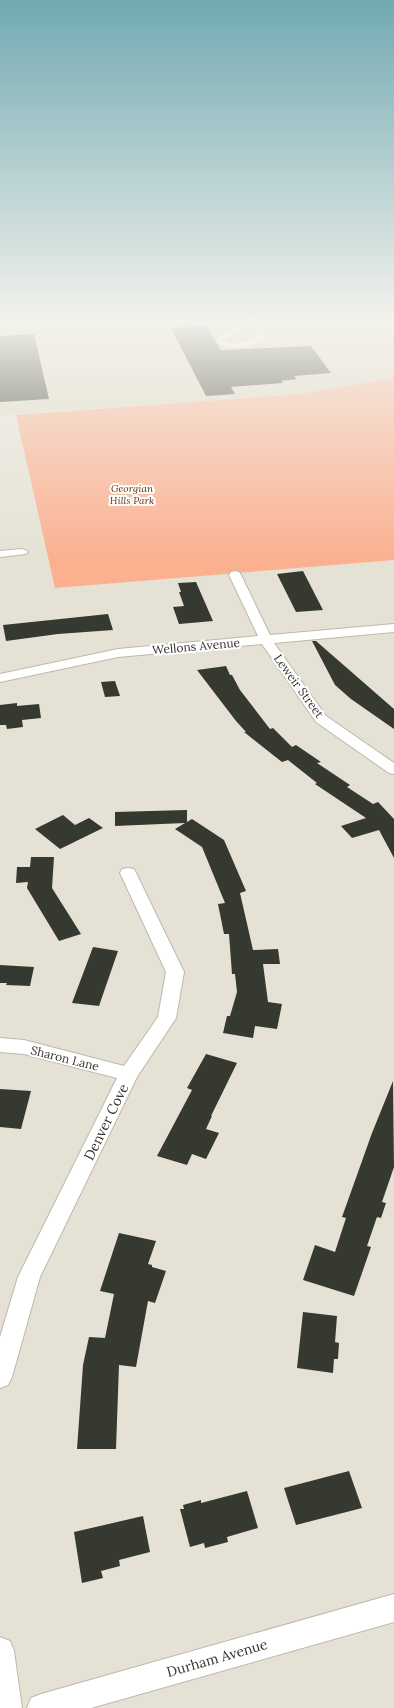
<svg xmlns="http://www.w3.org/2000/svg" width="394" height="1708" font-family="Lora,serif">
<rect width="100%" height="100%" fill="#e5e2d5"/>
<path fill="#ded8c4" d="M0,321h394v57l-95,16 -299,21z"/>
<path fill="#fbb090" d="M394,378v182l-339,28 -39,-173 283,-21z"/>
<path fill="#36392f" d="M206,326l15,24 90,-4 20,27 -37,3 3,3 -16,2 2,2 -52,4 4,7 -29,2 -35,-68z
M34,334l15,65 -49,3v-66z
M303,571l20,39 -27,2 -19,-38z
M196,582l17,39 -34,3 -6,-17 11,-1 -5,-14h2l-3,-9z
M108,614l5,16 -55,4 -52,7 -3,-16z
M312,641h4l78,68v20l-43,-30 -16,-14z
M226,666l4,9h2l8,15 30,39 3,-1 19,19 4,-2 25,17 -4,1 33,22 -3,2 26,17 5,-2 16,17v39l-15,-28 -27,8 -11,-12 25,-8 -51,-34 2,-1 -29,-23 -6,2 -38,-30h2l-10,-11 -39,-51z
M115,681l5,15 -15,1 -4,-15z
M17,703v3l22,-2 2,14 -19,2 1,7 -16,2 -1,-4h-6v-20z
M187,810v12l5,-3 32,21 22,51 -6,2 13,57 25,-1 2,15h-17l5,38 14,2 -5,25 -22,-3 -2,12 -30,-5 4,-17h3l7,-24 -2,-18h-3l-3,-40h-5l-6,-30 7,-1 -23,-56 -27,-18 10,-6 -70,3v-14z
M63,815l12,10 14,-7 14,10 -43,21 -25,-20z
M31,857h23l-2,31 29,46 -22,7 -32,-53 1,-6 -12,1 1,-16h13z
M93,947l25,4 -19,55 -27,-3z
M0,965l34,2 -4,19 -24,-1 1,-2h-7z
M206,1054l31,9 -26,53h1l-6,13 13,4 -13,26 -14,-5 -5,11 -30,-9 35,-66 -5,-2z
M393,1081l1,86 -12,35 4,1 -5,15 -4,-1 -10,29 4,1 -17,49 -51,-16 12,-35 20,7 11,-34 -4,-1 30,-84z
M0,1089l31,2 -10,38 -21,-2z
M119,1233l37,8 -8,23 4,1v2l14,4 -11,32 -7,-2 -12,66 -17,-2 -3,84h-39l6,-84 6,-28 16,1 9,-44 -14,-3z
M303,1312l34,4 -2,26 4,1 -1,16h-4l-1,14 -36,-5z
M349,1471l13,37 -66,17 -12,-37z
M247,1491l11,37 -31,9 1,5 -23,6 -1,-5 -14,4 -10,-38h4l-1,-4 18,-5v3z
M143,1516l7,36 -31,8 1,6 -19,5 2,7 -21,5 -8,-51z"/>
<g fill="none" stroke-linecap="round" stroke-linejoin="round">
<g stroke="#bcb8ac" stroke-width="2">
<path id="minor" d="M245,321h10l9,11v7c-11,9 -38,14 -48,2l1,-4zM250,325l6,7 1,4c-9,6 -23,9 -33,4z
M22,549l4,1 2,2 -2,2 -26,3v-6z
M235,571l4,1 2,3 29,60 124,-11v8l-120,11 52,73 68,47v11l-5,-1 -73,-51 -54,-78 -144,13 -118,25v-8l118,-25 140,-13 -29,-61 2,-3z
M128,868l6,1 2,4 48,99 -8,46 -39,59 -97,200 -28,100 -4,8 -8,3v-51l18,-60 99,-199 -93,-24 -24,-2v-14l24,2 100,26 34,-49 8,-45 -46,-99 2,-4z
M394,1594v28l-303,86h-64l4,-10 10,-4z
M0,1637l10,4 4,10 8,57h-22z"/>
</g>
<use href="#minor" fill="#fff" fill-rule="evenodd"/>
</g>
<linearGradient id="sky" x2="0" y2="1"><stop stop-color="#71a9b2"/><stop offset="0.57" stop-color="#f3f2ec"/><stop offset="1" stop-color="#f3f2ec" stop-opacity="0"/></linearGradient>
<rect width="394" height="560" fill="url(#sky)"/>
<g text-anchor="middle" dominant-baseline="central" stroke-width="4" stroke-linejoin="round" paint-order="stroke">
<g font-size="10" font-style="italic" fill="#732e08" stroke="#fff">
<text x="132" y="488">Georgian<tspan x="132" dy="12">Hills Park</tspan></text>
</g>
<g font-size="12" fill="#36342f" stroke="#fff">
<text transform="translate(196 646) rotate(-5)">Wellons Avenue</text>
<text transform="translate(299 686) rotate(54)">Leweir Street</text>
<text transform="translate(65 1058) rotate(14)">Sharon Lane</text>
</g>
<g font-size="14" fill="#36342f" stroke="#fff">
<text transform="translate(106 1122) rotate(-64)">Denver Cove</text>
<text transform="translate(217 1658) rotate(-16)">Durham Avenue</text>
</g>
</g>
</svg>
